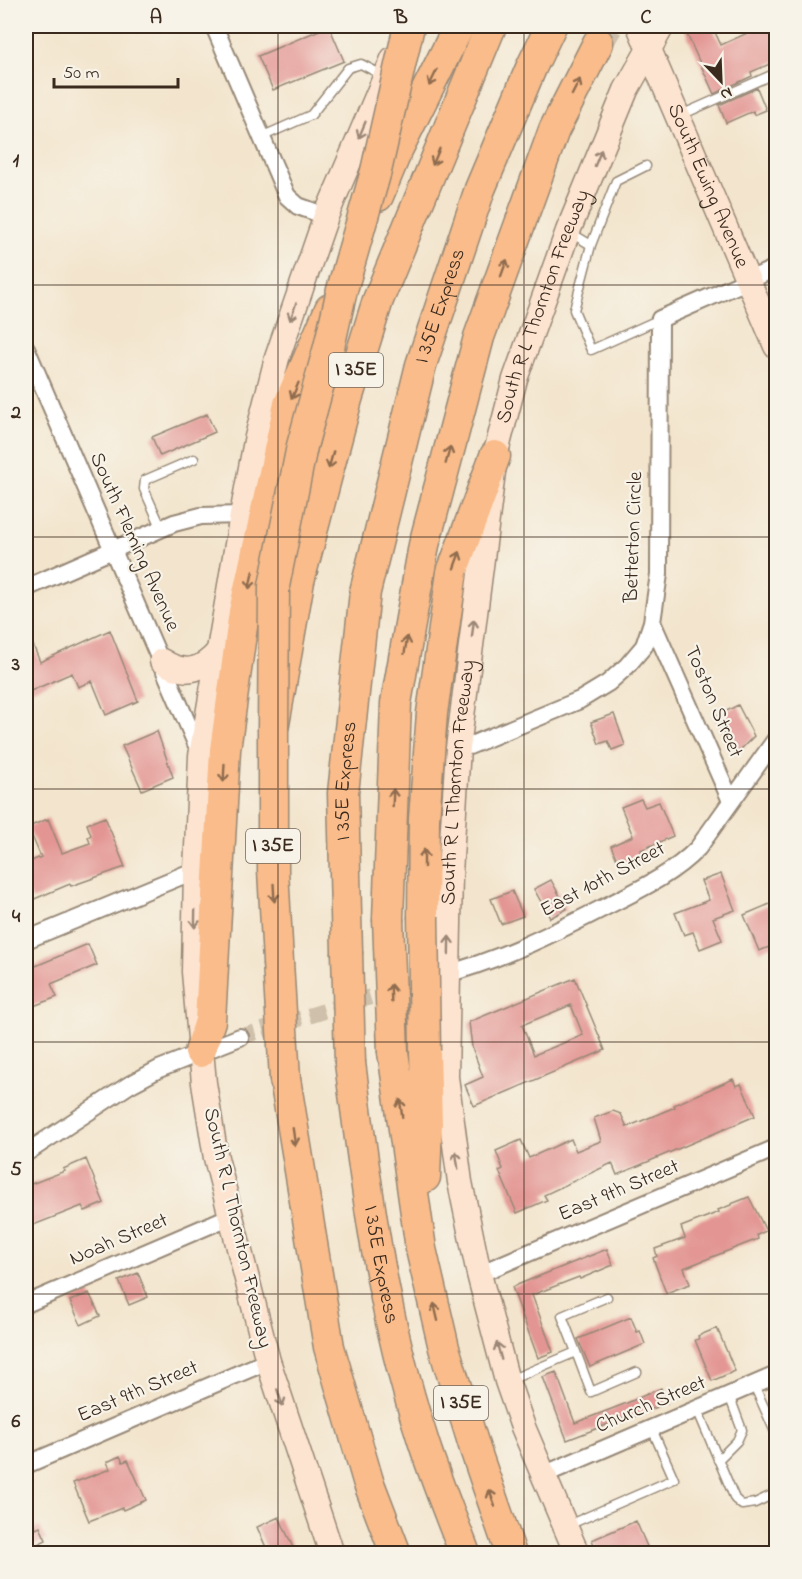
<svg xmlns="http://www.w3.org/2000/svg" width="802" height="1579" font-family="'Indie Flower',sans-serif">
<rect width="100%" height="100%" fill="#f7f3e8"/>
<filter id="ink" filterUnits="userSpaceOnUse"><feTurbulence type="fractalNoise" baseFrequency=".0167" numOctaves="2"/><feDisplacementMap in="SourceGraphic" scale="12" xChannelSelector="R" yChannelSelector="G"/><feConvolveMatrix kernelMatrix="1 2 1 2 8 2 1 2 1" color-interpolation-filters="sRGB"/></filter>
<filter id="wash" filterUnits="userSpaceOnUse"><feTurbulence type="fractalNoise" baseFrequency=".008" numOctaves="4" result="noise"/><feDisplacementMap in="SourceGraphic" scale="24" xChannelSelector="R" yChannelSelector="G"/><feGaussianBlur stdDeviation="1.35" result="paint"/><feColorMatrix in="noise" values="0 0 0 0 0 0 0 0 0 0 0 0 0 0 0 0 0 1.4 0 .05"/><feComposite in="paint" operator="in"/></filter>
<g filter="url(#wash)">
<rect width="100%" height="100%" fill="#f3e5cd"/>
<g id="blocks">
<path fill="#e39593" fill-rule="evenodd" d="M329,26l15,35 -71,29 -15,-34z
M695,26h17l9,19 31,-14 -3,-5h28v35l-26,11 1,4 -38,18 -29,-64z
M757,88l9,22 -12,5 -1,-4 -27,12 -7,-18z
M207,414l8,18 -55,24 -8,-19z
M26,628l14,34 70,-32 28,71 -32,14 -14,-34 -14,6 -6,-14 -46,20z
M738,705l16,31 -19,19 -20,-38z
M614,714l11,31 -13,5 -4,-9 -9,3 -8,-22z
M157,731l16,46 -31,13 -20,-44z
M641,799l4,8 14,-5 14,34 -32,14 5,11 -24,10 -11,-25 22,-10 -12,-29z
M105,817l20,50 -54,19 -1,-2 -38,16 -6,-15v-22l15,-6 -13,-30 20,-8 14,34 28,-10 -2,-6 3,-2 -4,-11z
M721,874l14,36 -22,8 9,22 -22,9 -7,-17 -9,3 -9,-22 34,-13 -8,-19z
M551,880l16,29 -17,9 -16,-29z
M512,891l11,25 -22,8 -10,-25z
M777,901v43l-18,7 -15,-36z
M88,944l9,21 -46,19 6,13 -31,12v-39z
M575,978l30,72 -131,56 -9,-21 18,-8 -11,-30 -3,-25zM571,1005l12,30 -49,20 -12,-30z
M733,1079l3,7 5,-2 14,32 -138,59 -5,-12 -68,32 3,5 -30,13 -18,-42 4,-2 -7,-18 25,-11 8,18 42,-19 5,12 25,-10 -7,-23 19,-7 8,3 6,13 48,-20 -1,-2z
M86,1159l18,44 -19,8 -3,-5 -56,22v-42l39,-15 -2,-2z
M749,1197l17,34 -9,4 1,4 -74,29 6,16 -24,9 -13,-35 4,-2 -2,-7 30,-11 -4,-11 38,-15 -1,-2 13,-5v-1z
M607,1249l6,16 -33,14 -1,-2 -47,18 21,57 -15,6 -26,-71z
M138,1273l10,24 -19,8 -10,-24z
M89,1293l11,23 -19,9 -11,-24z
M631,1317l6,15 3,-1 5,13 -55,23 -12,-28z
M717,1328l18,43 -23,10 -17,-41 4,-1 -1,-3z
M556,1372l19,51 52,-20 34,-15 6,15 -34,14 -1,-2 -65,25 -24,-63z
M120,1456l3,6 5,-2 18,40 -23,10 -1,-2 -33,13 -16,-38 37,-14 -3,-7z
M26,1507l10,22 4,-2 6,13 -20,10z
M279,1517l17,37h-27l-12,-27z
M636,1521l12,28 -10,5h-40l-6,-14z"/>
</g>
</g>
<g filter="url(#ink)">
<use href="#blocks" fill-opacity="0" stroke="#978876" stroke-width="1.5"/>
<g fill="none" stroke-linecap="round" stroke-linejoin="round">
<path stroke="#cec0aa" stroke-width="16" stroke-dasharray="16 8" stroke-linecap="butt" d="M240,1037l189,-58"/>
<path stroke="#cec0aa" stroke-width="30" stroke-dasharray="30 15" stroke-linecap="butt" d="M598,43l10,-17"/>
<g stroke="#978876" stroke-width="11">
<path id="lane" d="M681,115l95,-42
M261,137l50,-22 37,-47 13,-4 23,12
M571,233l20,12 -17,65 17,40 69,-31
M591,245l25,-64 30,-15
M162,529l-18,-40 1,-9 49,-21
M576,1352l-14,-36 45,-19
M510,1380l66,-28 15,40 46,-20
M754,1385l22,49
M697,1409l38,90 7,6 13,-2 21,-10
M718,1460l19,-19 5,-11 -13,-35
M566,1526l108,-47 -22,-50"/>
</g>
<g stroke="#978876" stroke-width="20">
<path id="street" d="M214,26l73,170 11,10 28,10
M26,348l175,407
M26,588l148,-65 27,-7 41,-1
M652,622l79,179
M458,748l11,-2 111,-46 28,-17 19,-17 17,-20 8,-24 7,-48 1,-255 116,-51
M26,940l170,-70
M439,976c58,-15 109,-40 162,-67 35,-18 70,-33 97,-61l78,-109
M26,1153l103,-68 30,-16 81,-32
M479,1274l297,-126
M26,1304l205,-88
M26,1465l242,-104
M543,1475l233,-100"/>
</g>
<g stroke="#978876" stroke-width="27">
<g id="secondary">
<path id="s1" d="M639,26l137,320"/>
<path d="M162,661c23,15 40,10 57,-10"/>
<path d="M332,1554l-64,-193 -52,-203 -12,-75 -10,-111 2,-102 5,-114 41,-241 14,-74 21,-83 49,-142 67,-157"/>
<path id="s2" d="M577,1554l-54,-127 -16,-46 -28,-107 -19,-92 -14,-105 4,-204 8,-125 37,-292 20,-77 53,-148 58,-141 36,-64"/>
</g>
</g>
<g stroke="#978876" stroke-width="33">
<g id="highway">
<path d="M378,196l20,-48 61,-122"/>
<path d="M423,916l1,-97 8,-106 20,-141 43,-116"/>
<path d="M388,919l8,-216 28,-158 55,-208 75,-207 44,-87"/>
<path id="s3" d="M347,952l-4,-159 22,-201 56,-227 59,-176 51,-121 20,-42"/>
<path d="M278,962l-5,-92v-140l26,-149 48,-182 31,-99 113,-274"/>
<path d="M425,1051l2,72 -2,54"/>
<path d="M200,1052l10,-31 15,-271 19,-138 45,-208 41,-95"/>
<path d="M393,1052l28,197 23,99 31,101 36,105"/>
<path id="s4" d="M350,1063c16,124 32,251 71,371 12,40 29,80 44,120"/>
<path d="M285,1079l44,268 39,134 28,73"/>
</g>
</g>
<use href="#lane" stroke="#fff" stroke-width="8"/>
<use href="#street" stroke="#fff" stroke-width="16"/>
<use href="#secondary" stroke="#fde4d0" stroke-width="24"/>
<use href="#highway" stroke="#f9bc8a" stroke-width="30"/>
<g stroke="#978876" stroke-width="33" stroke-linecap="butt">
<path id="highway-bridge" d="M273,730l1,-144 28,-140 27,-99 13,-57 34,-119 33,-145
M423,916l2,135
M388,919l5,133
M347,952l3,111
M278,962l7,117"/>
</g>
<use href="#highway-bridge" stroke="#f9bc8a" stroke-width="30"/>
</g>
<defs><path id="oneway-shaft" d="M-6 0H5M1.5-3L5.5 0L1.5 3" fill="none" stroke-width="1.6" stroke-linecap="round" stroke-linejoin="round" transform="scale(1.5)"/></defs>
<g stroke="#906c4f">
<use href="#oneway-shaft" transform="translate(433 78) rotate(116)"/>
<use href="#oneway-shaft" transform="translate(576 87) rotate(-63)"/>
<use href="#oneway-shaft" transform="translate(436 157) rotate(113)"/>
<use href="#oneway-shaft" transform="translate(504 268) rotate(-70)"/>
<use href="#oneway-shaft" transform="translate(295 391) rotate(113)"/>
<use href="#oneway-shaft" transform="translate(448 455) rotate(-75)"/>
<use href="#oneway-shaft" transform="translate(331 460) rotate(105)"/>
<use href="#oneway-shaft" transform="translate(457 560) rotate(-70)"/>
<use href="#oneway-shaft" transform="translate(251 580) rotate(102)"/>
<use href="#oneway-shaft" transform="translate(406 645) rotate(-80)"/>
<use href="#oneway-shaft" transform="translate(224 773) rotate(93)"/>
<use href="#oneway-shaft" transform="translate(393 798) rotate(-88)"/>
<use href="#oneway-shaft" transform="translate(424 858) rotate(-90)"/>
<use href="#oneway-shaft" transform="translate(274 893) rotate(87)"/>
<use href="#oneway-shaft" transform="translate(391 993) rotate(-92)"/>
<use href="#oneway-shaft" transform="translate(401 1108) rotate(-98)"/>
<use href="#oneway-shaft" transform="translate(294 1137) rotate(82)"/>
<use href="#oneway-shaft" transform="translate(436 1312) rotate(-103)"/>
<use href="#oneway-shaft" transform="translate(492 1498) rotate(-109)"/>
</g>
<g stroke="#9c8777">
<use href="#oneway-shaft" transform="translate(362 130) rotate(113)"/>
<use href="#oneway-shaft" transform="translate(598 158) rotate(-68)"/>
<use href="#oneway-shaft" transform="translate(293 312) rotate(109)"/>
<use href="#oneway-shaft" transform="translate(473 628) rotate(-83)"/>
<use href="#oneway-shaft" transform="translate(195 919) rotate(91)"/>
<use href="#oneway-shaft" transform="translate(449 945) rotate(-89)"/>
<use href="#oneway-shaft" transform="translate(457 1160) rotate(-98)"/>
<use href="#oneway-shaft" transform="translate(499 1351) rotate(-105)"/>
<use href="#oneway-shaft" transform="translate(280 1398) rotate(72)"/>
</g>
</g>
<path fill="none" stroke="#3b2a1e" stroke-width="1.5" stroke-opacity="0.55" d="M278,26v1528M524,26v1528M26,285h750M26,537h750M26,789h750M26,1042h750M26,1294h750"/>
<g text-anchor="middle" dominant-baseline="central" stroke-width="4.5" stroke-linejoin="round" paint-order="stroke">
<g fill="#f7f3e8" stroke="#73665b" stroke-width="1.5">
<rect x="329" y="353" width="54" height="34" rx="4.5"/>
<rect x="246" y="829" width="54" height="34" rx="4.5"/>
<rect x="434" y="1386" width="54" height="34" rx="4.5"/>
</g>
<g font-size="20" font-weight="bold" fill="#3b2a1e">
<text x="356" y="370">I 35E</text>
<text x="273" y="846">I 35E</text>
<text x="461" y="1403">I 35E</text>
</g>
<g font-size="21" fill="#3b2a1e" stroke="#f7f3e8">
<text stroke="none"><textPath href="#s1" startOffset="174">South Ewing Avenue</textPath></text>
<text stroke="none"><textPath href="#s3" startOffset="657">I 35E Express</textPath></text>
<text stroke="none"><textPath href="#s2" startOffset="1278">South R L Thornton Freeway</textPath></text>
<text transform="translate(634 537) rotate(-88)">Betterton Circle</text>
<text transform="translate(134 542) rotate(66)">South Fleming Avenue</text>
<text transform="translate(713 702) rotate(67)">Toston Street</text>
<text stroke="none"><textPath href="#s3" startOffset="171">I 35E Express</textPath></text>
<text stroke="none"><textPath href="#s2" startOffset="792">South R L Thornton Freeway</textPath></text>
<text transform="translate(603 880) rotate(-28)">East 10th Street</text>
<text transform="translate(619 1191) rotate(-23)">East 9th Street</text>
<text transform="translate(237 1228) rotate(77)">South R L Thornton Freeway</text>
<text transform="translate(119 1240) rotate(-23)">Noah Street</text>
<text stroke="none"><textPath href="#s4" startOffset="204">I 35E Express</textPath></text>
<text transform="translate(138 1392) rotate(-23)">East 9th Street</text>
<text transform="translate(651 1405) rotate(-23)">Church Street</text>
</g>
</g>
<rect width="802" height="1579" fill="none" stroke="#f7f3e8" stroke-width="66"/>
<g transform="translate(721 81) rotate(157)" stroke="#f7f3e8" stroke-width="4.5" paint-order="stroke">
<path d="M0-4.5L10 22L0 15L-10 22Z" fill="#3b2a1e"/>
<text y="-9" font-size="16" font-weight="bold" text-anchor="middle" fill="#3b2a1e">N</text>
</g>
<path d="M54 78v9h124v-9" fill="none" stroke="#3b2a1e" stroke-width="3"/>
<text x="63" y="78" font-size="18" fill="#3b2a1e" stroke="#f7f3e8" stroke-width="4.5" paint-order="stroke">50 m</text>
<rect x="33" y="33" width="736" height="1513" fill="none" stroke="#3b2a1e" stroke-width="2"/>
<g font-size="20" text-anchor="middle" font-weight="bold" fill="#3b2a1e">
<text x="156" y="23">A</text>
<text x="401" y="23">B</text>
<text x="646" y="23">C</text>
<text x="16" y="166">1</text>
<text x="16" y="418">2</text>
<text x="16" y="670">3</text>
<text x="16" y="922">4</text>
<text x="16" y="1175">5</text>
<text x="16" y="1427">6</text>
</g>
</svg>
